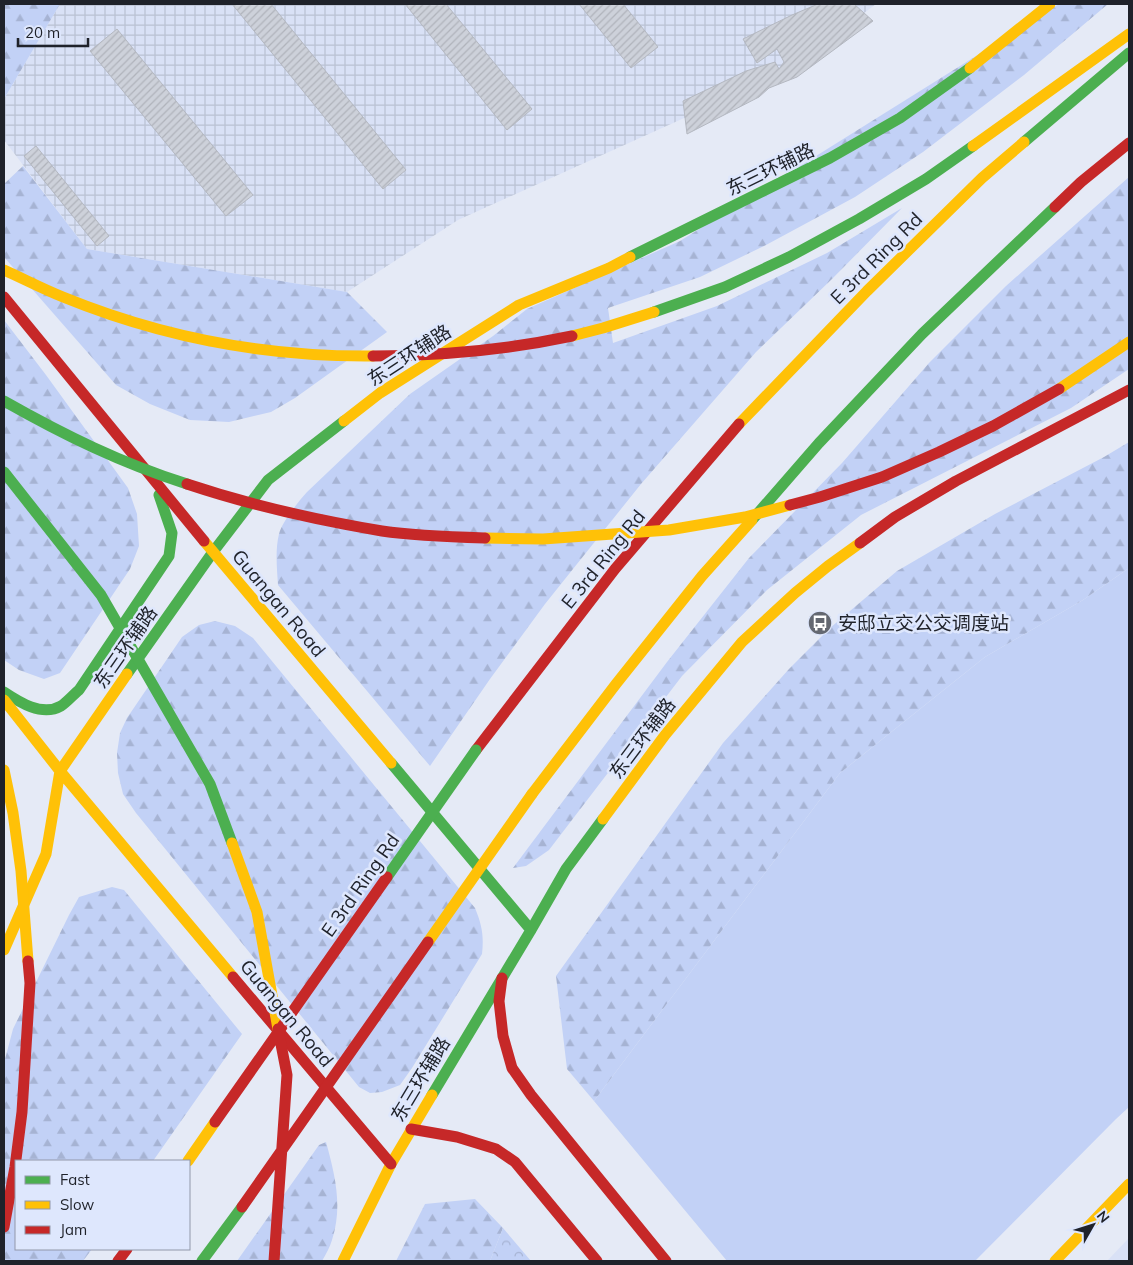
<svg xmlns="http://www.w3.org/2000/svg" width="1133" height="1265" font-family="Mulish,'Noto Sans SC',sans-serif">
<defs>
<pattern id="industrial-grid" width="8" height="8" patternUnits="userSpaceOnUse" patternTransform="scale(1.25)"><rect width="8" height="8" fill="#d9e1f6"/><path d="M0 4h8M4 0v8" fill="none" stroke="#bac1d3"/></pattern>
<pattern id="forest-firs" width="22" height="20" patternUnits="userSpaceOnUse" patternTransform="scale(1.25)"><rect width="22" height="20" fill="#c2d1f6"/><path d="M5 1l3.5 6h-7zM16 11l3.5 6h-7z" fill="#a6b3d3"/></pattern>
<pattern id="park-crowns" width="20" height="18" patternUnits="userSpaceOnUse" patternTransform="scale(1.25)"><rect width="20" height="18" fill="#c2d1f6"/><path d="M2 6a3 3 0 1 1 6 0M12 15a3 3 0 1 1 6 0" fill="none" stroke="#a6b3d3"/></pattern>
<pattern id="building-hatch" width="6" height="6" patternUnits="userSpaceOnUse" patternTransform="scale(1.25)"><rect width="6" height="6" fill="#cdd1da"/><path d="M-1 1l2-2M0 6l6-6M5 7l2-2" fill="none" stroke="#b0b3bb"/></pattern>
</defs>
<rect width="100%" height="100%" fill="#e5eaf6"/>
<path fill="#d9e1f6" d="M1129,1238v23h-22z"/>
<path fill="url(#industrial-grid)" d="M60,4h816l-90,68 -328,148 -111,72 -260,-43 -83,-109v-41z"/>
<path fill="#c2d1f6" d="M1129,568v539l-13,12 -141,142h-248l-133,-160 246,-328 145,-116 98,-57z"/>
<path fill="url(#forest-firs)" d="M4,4h56l-56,95z
M1059,4h49l-84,71 -101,77 -68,45 -89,48 -66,32 -92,31 5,35 104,-37 110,-53 75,-45 -70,71 -76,73 -115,132 -96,120 -55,75 -60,87 -152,-181c-1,-16 -3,-35 1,-51 3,-12 19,-32 28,-42l103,-98 83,-58 34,-27 153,-68z
M23,166l64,83 260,43 40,40 -92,66 -24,14 -42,10 -39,-2 -40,-16 -34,-19 -112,-128v-73z
M1129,177v192l-58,39 -210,107 -94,75 -85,86 -133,174 -23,16 -13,2 154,-206 82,-104 93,-95 87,-100 77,-77z
M4,320l42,55 82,113 9,26 2,32 -9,23 -70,104 -16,6 -25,-9 -15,-10z
M1129,442v126l-46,32 -98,57 -145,116 -246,328 -27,-32 -11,-93 167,-233 66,-74 41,-41 67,-57 98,-57 109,-57z
M215,621l20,5 18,12 222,270c7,17 9,28 7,46l-70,114 -12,17 -18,7 -12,1 -11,-6 -223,-274 -13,-19 -5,-21 -1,-20 3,-20 7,-15 55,-81 17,-12z
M112,887l12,3 118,144 -89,127h-137v88h76l-9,12h-79v-198l9,-34 56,-114 10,-18z
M326,1142c9,33 17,64 6,98 -2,7 -6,14 -10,21h-85l82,-116z
M475,1199l28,29 -13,33h-94l29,-57z"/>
<path fill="url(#park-crowns)" d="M503,1228l28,33h-41z"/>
<path fill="url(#building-hatch)" stroke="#b4b8c1" d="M232,4h39l135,166 -23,19z
M405,4h41l86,105 -25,21z
M579,4h44l35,43 -27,21z
M818,4h36l19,17 -76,56 -28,11 -10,9 -72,37 -4,-33 63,-30 29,-9 4,7 5,-7 -7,-13 -20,14 -14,-24 49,-24z
M117,29l136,166 -27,21 -136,-165z
M36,146l73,90 -12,10 -73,-90z"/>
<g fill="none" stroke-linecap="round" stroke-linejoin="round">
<path stroke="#4caf50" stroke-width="11" d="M1024,142l105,-89
M630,257l200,-99 70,-40 70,-50
M654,312l71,-25 64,-30 70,-38 67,-40 47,-33
M752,520l67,-77 103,-109 133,-127
M127,674l86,-122 55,-72 76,-59
M4,692c15,10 38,25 57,14 6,-4 12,-11 18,-16l90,-134 3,-23 -13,-38
M391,763l140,167
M432,1095l99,-165 35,-61 37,-50
M202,1261l40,-54"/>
<path stroke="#ffc107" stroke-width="11" d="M970,68l80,-64
M973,146l156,-112
M344,421l36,-28 139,-88 90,-37 21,-11
M739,424l128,-133 115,-113 42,-36
M204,541l187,222
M4,700l56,71 173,206
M532,794l84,-110 86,-108 50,-56
M603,819l62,-84 77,-93 53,-49 33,-27 32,-23
M4,950l42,-96 14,-83 67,-97
M188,1161l27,-39
M343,1261l48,-97 41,-69
M1055,1261l74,-77"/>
<path stroke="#c62828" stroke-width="11" d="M1055,207l26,-25 48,-39
M4,297l200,244
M860,543l35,-26 61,-36 173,-91
M476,750l139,-181 124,-145
M233,977l158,187
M502,978l-3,23 4,35 9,32 19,27 135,166
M411,1129l46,8 39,12 19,13 82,99
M118,1261l9,-12"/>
<path stroke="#4caf50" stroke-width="11" d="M4,401c60,34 117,62 183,83
M4,472l97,123 109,189 22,59
M387,877l89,-127"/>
<path stroke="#ffc107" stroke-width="11" d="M4,270c20,9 39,19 59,27 98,40 204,60 310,59
M572,336l31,-8 51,-16
M1059,389l70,-47
M485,538l58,1 126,-9 76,-13 45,-12
M4,770l9,43 8,58 7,90
M232,843l25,69 21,117
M428,942l104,-148"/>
<path stroke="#c62828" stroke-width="11" d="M373,356c67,0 133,-6 199,-20
M187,484c63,21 129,36 195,47 34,5 69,6 103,7
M790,505l30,-8 62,-20 57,-25 54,-26 66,-37
M215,1122l172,-245
M242,1207l186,-265
M4,1227l11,-60 7,-55 8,-129 -2,-22
M274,1261l13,-186 -9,-46"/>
</g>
<defs>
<g id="bus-disc" transform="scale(1.25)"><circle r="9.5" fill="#646871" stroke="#dee7fd"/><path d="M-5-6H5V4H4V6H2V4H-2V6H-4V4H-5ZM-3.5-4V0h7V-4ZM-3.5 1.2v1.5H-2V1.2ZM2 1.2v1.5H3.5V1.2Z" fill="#fff"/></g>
</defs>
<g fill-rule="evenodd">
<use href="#bus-disc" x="820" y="623"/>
</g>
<g text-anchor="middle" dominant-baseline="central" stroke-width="5" stroke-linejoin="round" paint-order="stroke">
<g font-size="19" fill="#1f222a" stroke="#dee7fd">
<text transform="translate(770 169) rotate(-26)">东三环辅路</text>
<text transform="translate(876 258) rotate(-45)">E 3rd Ring Rd</text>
<text transform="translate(409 355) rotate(-33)">东三环辅路</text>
<text transform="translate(603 559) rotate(-51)">E 3rd Ring Rd</text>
<text transform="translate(279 603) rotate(50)">Guangan Road</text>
<text transform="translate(125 647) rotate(-55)">东三环辅路</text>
<text transform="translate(642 738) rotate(-53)">东三环辅路</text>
<text transform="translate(360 885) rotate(-55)">E 3rd Ring Rd</text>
<text transform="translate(287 1013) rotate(50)">Guangan Road</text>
<text transform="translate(420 1079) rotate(-59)">东三环辅路</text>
</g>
<g font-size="19" fill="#1f222a" stroke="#dee7fd" text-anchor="start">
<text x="838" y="623">安邸立交公交调度站</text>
</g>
</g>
<rect width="1133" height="1265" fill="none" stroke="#1f222a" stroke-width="10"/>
<rect x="15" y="1160" width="175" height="90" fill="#dee7fd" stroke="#9298a9"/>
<rect x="25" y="1176" width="25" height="8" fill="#4caf50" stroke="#9298a9"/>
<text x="60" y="1185" font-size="15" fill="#1f222a">Fast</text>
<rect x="25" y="1201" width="25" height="8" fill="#ffc107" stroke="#9298a9"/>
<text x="60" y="1210" font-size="15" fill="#1f222a">Slow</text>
<rect x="25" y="1226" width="25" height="8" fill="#c62828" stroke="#9298a9"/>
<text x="60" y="1235" font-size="15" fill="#1f222a">Jam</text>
<g transform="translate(1093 1225) rotate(51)" stroke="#dee7fd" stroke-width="4" paint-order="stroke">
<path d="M0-4L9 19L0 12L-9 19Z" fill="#1f222a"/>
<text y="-8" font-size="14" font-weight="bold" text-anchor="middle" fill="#1f222a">N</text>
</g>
<path d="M18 38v8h70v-8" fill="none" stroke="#1f222a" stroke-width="2.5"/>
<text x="25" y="38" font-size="15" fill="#1f222a" stroke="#dee7fd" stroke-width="4" paint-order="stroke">20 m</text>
</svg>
